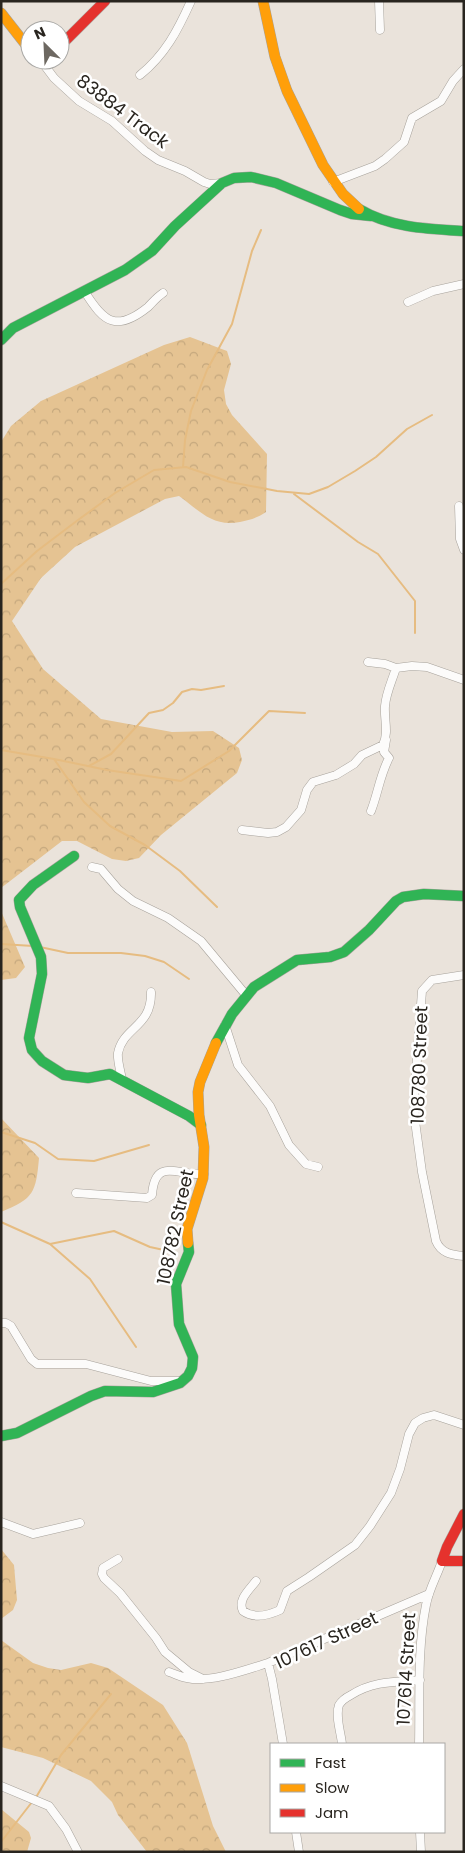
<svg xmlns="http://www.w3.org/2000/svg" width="465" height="1853" font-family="Poppins,sans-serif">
<defs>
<pattern id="forest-crowns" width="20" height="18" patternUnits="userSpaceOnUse" patternTransform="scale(1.25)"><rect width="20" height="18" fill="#e5c392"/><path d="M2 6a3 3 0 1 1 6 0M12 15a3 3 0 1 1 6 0" fill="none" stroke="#c4a77d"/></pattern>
</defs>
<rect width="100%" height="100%" fill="#eae3db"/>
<path fill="url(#forest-crowns)" d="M190,337l37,14 4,13 -7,26 2,14 6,11 35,39 -1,58c-9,6 -16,8 -26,10 -28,5 -40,-11 -61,-26l-14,3 -90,48 -34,31 -29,43 31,48 58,50 71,13 41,-1 26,17 3,12 -5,13 -76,62 -22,23 -13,3 -14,-2 -35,-18h-15l-61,47v-446l10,-16 30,-25 123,-56z
M1,911l24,56 -9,11 -15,2z
M1,1118l38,40c-3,34 -5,41 -38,54z
M1,1549l13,16 3,35 -4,10 -12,9z
M1,1640l32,23 15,5 13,2 30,-7 17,5 55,37 24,38 26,83 13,26h-79l-29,-37 -6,-13 -21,-21 -48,-23 -42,-11z
M1,1809l28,23 2,6 -4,14h-26z"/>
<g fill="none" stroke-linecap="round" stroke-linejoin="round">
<path stroke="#e6bc81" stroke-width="2" d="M183,467l2,-27 6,-29 16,-41 25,-46 20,-73 9,-21
M294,494l64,48 20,12 37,47v32
M1,584l36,-33 41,-31 37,-27 39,-23 32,-3 44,15 47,9 32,3 19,-7 27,-16 21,-14 31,-28 25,-14
M1,750l53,9 53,11 74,11 48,-30 40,-40 36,2
M54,759l30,43 26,24 35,19 35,26 37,36
M89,766l22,-12 38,-41 14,-3 10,-7 9,-11 10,-3 9,1 23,-4
M1,944l32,2
M40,947l28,6h53l24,3 19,6 25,17
M1,1132l34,11 23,16 36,2 55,-16
M1,1222l49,22 40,35 46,68
M50,1244l64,-13 36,16 23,5
M35,1799l26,-44 50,-61
M1,1842l31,-40"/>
<g stroke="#a7a29b" stroke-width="9">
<path id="street" d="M379,1l1,29
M42,62l12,16 25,23 33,20 33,30 13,9 27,11 19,11 6,2 12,-1
M140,75c25,-20 38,-45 51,-74
M333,182l42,-16 10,-7 19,-17 8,-24 29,-17 12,-20 11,-12
M85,292c19,31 32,40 63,15 5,-5 9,-10 15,-14
M408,302l25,-11 31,-7
M459,506l1,33 4,11
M368,662l17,2 11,4 16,-2 15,1 37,13
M371,811c7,-18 9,-36 18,-53l-5,-6 2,-12
M242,830l26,3 9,-1 9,-5 15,-17 6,-20 6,-8 23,-7 18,-11 8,-9 21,-10c6,-13 1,-25 2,-39 1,-13 7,-25 11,-38
M92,867l9,2 17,20 15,12 35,17 33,23 45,54
M464,975l-32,5 -10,11 -8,109 1,21 7,51 14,69c5,12 15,14 28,15
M225,1025l13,40 32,41 19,39 17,19 12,3
M122,1080c-1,-8 -5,-19 -4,-27 5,-26 34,-26 33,-61
M76,1193l71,5 5,-3c3,-40 28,-18 52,-21
M1,1323h5l5,3 20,33 6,5h49l65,17h29
M1,1522l32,12 47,-11
M118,1559l-15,9 -1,6 2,4 16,15 36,45 9,14 24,20 14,7
M256,1581c-6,8 -19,19 -13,30 11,8 26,4 37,-1l7,-19 22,-14 46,-32 15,-19 21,-33 9,-24 9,-35 6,-11 8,-5 11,-3 30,10
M169,1672c6,2 12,5 18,6 24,5 58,-8 81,-15
M283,1744l-11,-65 -4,-16 161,-69
M342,1744c-1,-11 -7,-28 -3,-39 3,-5 8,-8 12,-10 22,-14 44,-13 69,-15
M419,1744c1,-45 -2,-94 7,-139 3,-16 11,-29 16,-44
M1,1786l48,20 17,23 12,23
M296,1832l3,20
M420,1832l1,20"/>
</g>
<g stroke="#a7a29b" stroke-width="11">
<path id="fast" d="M359,209c32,19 69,20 105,22
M1,340l12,-12 112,-58 27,-19 23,-25 47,-43 12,-5 17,-1 25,6 64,27 12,4 19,2
M74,856l-41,29 -14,15 1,7 21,50 1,17 -13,64 3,12 10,11 22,14 24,3 22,-4 79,42 12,9
M216,1043l16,-29 22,-27 43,-27 33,-3 14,-5 25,-22 27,-29 7,-4 21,-3 40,2
M1,1436l16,-3 74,-37 14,-5 48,1 27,-9 8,-7 4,-8 1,-11 -14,-33 -3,-40 13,-32 -1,-9"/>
</g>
<g stroke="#a7a29b" stroke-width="11">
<path id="slow" d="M263,1l12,56 12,34 36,74 20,29 16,15
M1,13l29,37
M40,60l2,2 3,-2
M188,1243l-1,-14 16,-51 1,-31 -5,-32 -1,-23 2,-10 16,-39"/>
</g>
<g stroke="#a7a29b" stroke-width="11">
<path id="jam" d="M60,46l45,-45
M464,1514l-17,33 -5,14h22"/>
</g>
<use href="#street" stroke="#fcfbfa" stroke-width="8"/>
<use href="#fast" stroke="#30b455" stroke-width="10"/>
<use href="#slow" stroke="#ff9f0a" stroke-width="10"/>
<use href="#jam" stroke="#e5322d" stroke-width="10"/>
</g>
<g text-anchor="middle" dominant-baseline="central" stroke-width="5" stroke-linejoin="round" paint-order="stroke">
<g font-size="18" fill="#29251f" stroke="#fff">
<text transform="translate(123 111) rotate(37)">83884 Track</text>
<text transform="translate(419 1065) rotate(-88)">108780 Street</text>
<text transform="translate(175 1227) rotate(-78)">108782 Street</text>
<text transform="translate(326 1640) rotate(-25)">107617 Street</text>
<text transform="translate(406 1669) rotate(-87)">107614 Street</text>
</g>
</g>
<rect width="465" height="1853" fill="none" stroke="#29251f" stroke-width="5"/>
<rect x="270" y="1743" width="175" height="90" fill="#ffffff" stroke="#a9a8a5"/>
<rect x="280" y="1759" width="25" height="8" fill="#30b455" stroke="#a9a8a5"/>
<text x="315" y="1768" font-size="15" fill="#29251f">Fast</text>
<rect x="280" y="1784" width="25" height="8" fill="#ff9f0a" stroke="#a9a8a5"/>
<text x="315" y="1793" font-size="15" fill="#29251f">Slow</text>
<rect x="280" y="1809" width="25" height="8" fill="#e5322d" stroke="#a9a8a5"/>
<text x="315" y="1818" font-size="15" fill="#29251f">Jam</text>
<g transform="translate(45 45) rotate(336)"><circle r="24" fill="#ffffff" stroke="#a9a8a5"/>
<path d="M0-4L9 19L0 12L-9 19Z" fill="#6d6861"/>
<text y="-8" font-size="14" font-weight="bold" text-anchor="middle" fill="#29251f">N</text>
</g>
</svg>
